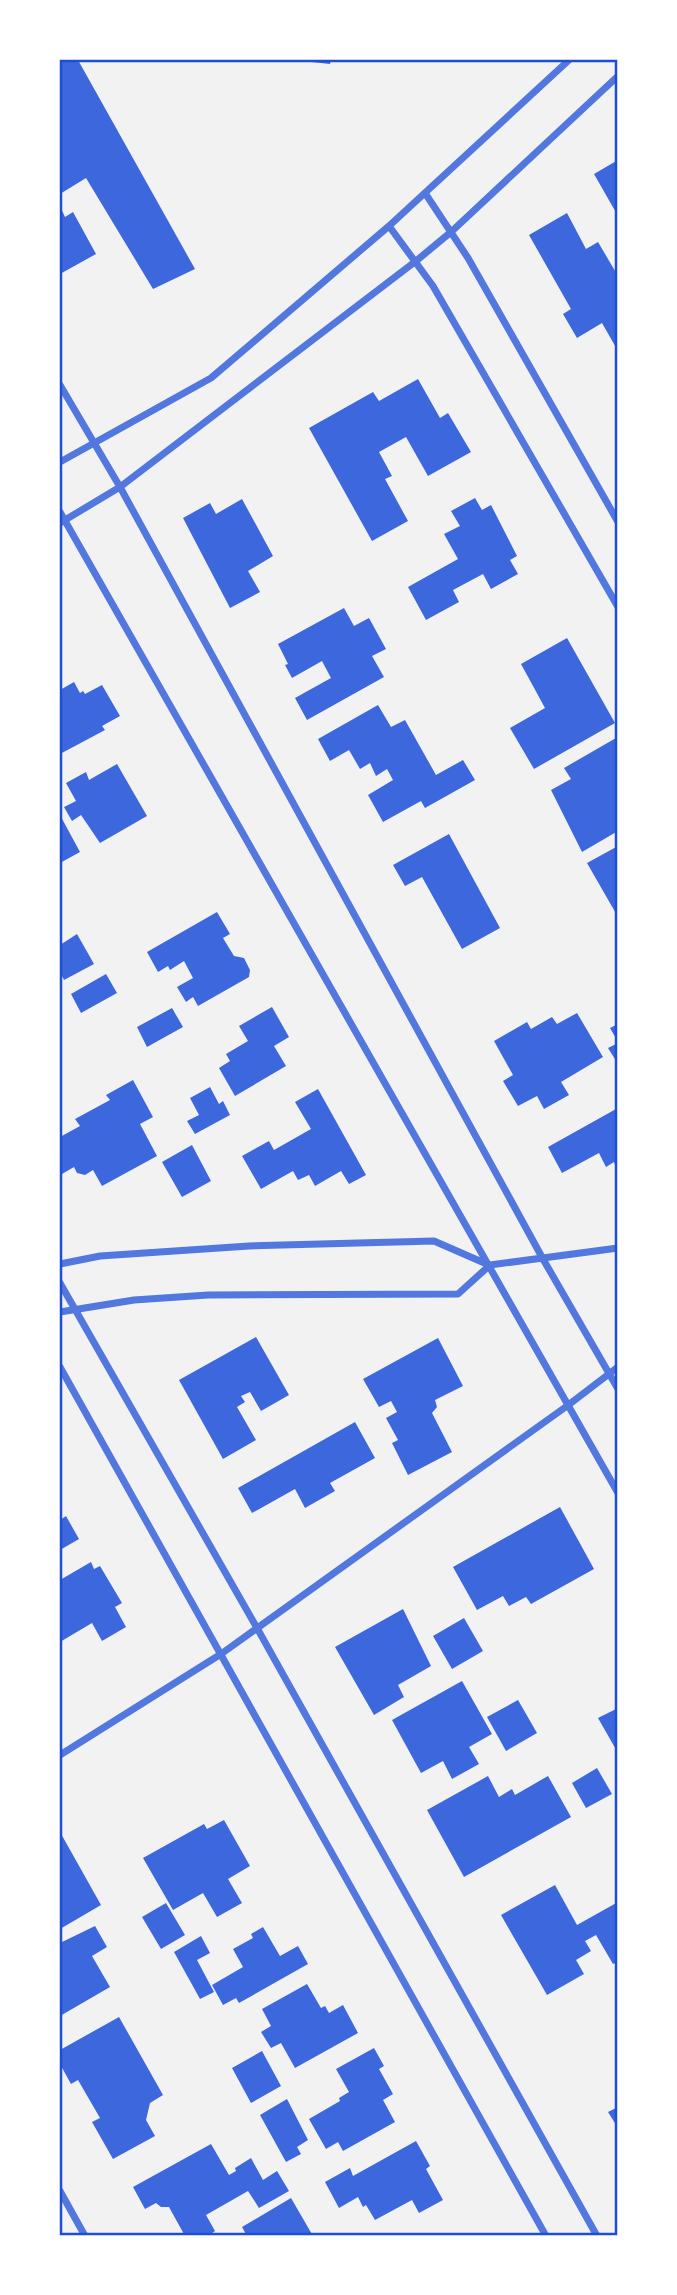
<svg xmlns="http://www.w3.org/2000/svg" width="677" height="2295" font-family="Quicksand,sans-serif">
<rect width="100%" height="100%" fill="#f2f2f2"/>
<path fill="#3d67dc" d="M60,60h18l117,209 -42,20 -67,-111 -26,16z
M302,60h29l-1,4 -28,-3z
M618,160v56l-24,-42z
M60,206l5,11 8,-5 23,42 -36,20z
M567,213l19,36 12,-7 20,34v75l-16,-28 -25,15 -14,-24 8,-5 -42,-74z
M418,379l22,39 8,-5 23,39 -43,24 -22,-39 -27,15 13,24 -7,3 23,42 -36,20 -63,-113 64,-36 6,9z
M475,498l7,12 9,-5 26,51 -7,4 8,14 -27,15 -8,-15 -30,16 6,12 -33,18 -18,-33 50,-28 -14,-25 16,-8 -9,-15z
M242,499l31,57 -25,15 12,21 -30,16 -47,-90 27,-15 6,11z
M344,608l10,18 15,-8 17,31 -14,7 12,21 -77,43 -12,-22 36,-20 -9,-17 -30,17 -7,-13 3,-1 -10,-20z
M567,638l48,85 -81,46 -24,-41 35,-20 -24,-44z
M74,682l6,11 3,-2 2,3 17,-9 18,31 -18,10 3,4 -45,24v-64z
M378,705l13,22 14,-7 31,55 27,-15 12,20 -50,28 -4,-7 -38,21 -15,-27 25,-15 -6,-11 -11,7 -6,-13 -10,6 -11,-19 -19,11 -12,-22z
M616,738l2,93 -36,21 -31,-62 20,-11 -7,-11z
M117,764l30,52 -47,27 -19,-28 -9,6 -8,-14 12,-6 -10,-18 20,-11 3,8z
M60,815l20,37 -20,11z
M449,834l51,94 -38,21 -40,-72 -17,9 -12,-21z
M618,846v71l-31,-54z
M217,912l13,22 -7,4 11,18 10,2 6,12 -1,7 -51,29 -5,-9 -7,5 -9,-15 16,-9 -9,-17 -14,9 -2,-4 -10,6 -11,-20z
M77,934l17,30 -30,16 -4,-8v-27z
M106,974l11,19 -36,20 -10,-19z
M272,1007l17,30 -15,9 12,20 -51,30 -16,-28 11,-7 -4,-7 22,-13 -9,-15z
M172,1008l11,19 -36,20 -10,-20z
M577,1013l26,44 -42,25 8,13 -25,14 -7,-13 -19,10 -15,-25 10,-6 -19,-34 33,-19 4,7 21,-12 5,7z
M618,1024v18l-8,-14z
M618,1043v21l-10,-16z
M133,1080l20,37 -13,7 17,32 -55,30 -9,-16 -8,5 -8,-2 -3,-6 -12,7 -2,-5v-32l20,-11 -5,-7 35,-19 -4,-5z
M210,1087l9,17 4,-3 7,14 -35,19 -8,-13 12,-6 -9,-17z
M318,1089l48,86 -17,9 -8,-13 -26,15 -6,-11 -11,5 -5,-9 -32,18 -19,-33 27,-15 5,9 37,-21 -16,-27z
M616,1109l2,54 -3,2 -1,-3 -8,5 -7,-14 -37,20 -14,-26z
M192,1145l19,36 -29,16 -20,-35z
M256,1337l33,58 -28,16 -11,-19 -9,4 4,6 -8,5 19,33 -33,19 -44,-79z
M438,1338l25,48 -28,14 2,7 -5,6 20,39 -44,23 -16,-32 6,-3 -12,-22 11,-6 -6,-11 -12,6 -16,-28z
M355,1422l20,36 -45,25 5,8 -30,17 -10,-19 -43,24 -14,-25z
M560,1507l34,62 -63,35 -5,-7 -17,9 -6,-10 -26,14 -24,-43z
M66,1516l13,23 -19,11v-30z
M91,1562l3,7 6,-3 22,37 -7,4 11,20 -24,14 -10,-18 -32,19v-62z
M403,1609l28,57 -33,19 6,12 -30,18 -39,-68z
M464,1618l19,33 -31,18 -19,-33z
M462,1681l30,53 -23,13 10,17 -27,15 -9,-18 -22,12 -29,-53z
M518,1700l19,33 -31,18 -19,-34z
M618,1708v45l-20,-35z
M597,1768l15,26 -26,14 -14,-25z
M488,1776l11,21 13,-8 3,6 33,-19 23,41 -107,60 -37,-67z
M224,1820l26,46 -22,13 14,24 -25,14 -14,-24 -30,17 -30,-52 61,-34 3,5z
M60,1832l41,73 -41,24z
M555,1885l22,40 41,-23v60l-5,2 -17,-29 -11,6 6,10 -15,9 8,14 -37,21 -46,-80z
M166,1903l19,32 -24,14 -19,-32z
M95,1926l12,21 -15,9 18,31 -50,29v-73z
M263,1927l17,29 18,-10 10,18 -69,39 -3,-5 -13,7 -11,-20 31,-18 -10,-18 20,-11 -2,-4z
M201,1936l9,17 -13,7 17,32 -14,7 -26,-47z
M307,1984l14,24 4,-2 4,7 14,-8 15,28 -63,35 -14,-25 -10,5 -10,-16 10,-6 -9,-17z
M119,2017l44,78 -13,8 -4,17 9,16 -42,23 -21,-37 8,-4 -22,-38 -7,4 -11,-20v-14z
M374,2048l10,18 -5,3 14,25 -10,6 12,22 -52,29 -5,-9 -12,7 -17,-30 31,-18 -1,-3 10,-6 -13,-23z
M262,2051l19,35 -30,17 -19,-35z
M287,2099l21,41 -11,7 4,7 -15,8 -26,-47z
M618,2107v21l-10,-16z
M416,2141l14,25 -4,3 17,31 -24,13 -7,-13 -37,20 -9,-15 -3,2 -5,-10 -19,11 -14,-26 25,-14 3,8z
M211,2144l18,31 7,-4 -1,-3 16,-10 12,22 14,-9 12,20 -30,17 -11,-17 -42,24 9,16 -7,5h-23l-16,-29h-8l-5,-4 -11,6 -12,-22z
M291,2198l22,38h-66l-5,-9z"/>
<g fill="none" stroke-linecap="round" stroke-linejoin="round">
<path stroke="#5277de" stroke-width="7" d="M425,193l43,65 150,264
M389,226l44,60 185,321
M60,385l60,102 423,772 75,130
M60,462l151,-84 178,-152 180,-166
M60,512l558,981
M60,523l60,-36 296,-226 35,-29 167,-156
M60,1264l40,-8 149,-10 185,-5 55,24
M60,1283l197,345 340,608
M60,1312l74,-12 74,-5 250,-1 32,-29 128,-17
M60,1367l486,869
M60,1755l161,-101 346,-248 51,-39
M60,2191l25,45"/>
</g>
<rect width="677" height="2295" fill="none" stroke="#ffffff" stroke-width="122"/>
<rect x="61" y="61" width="555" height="2173" fill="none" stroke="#1d4ed8" stroke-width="2.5"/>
</svg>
